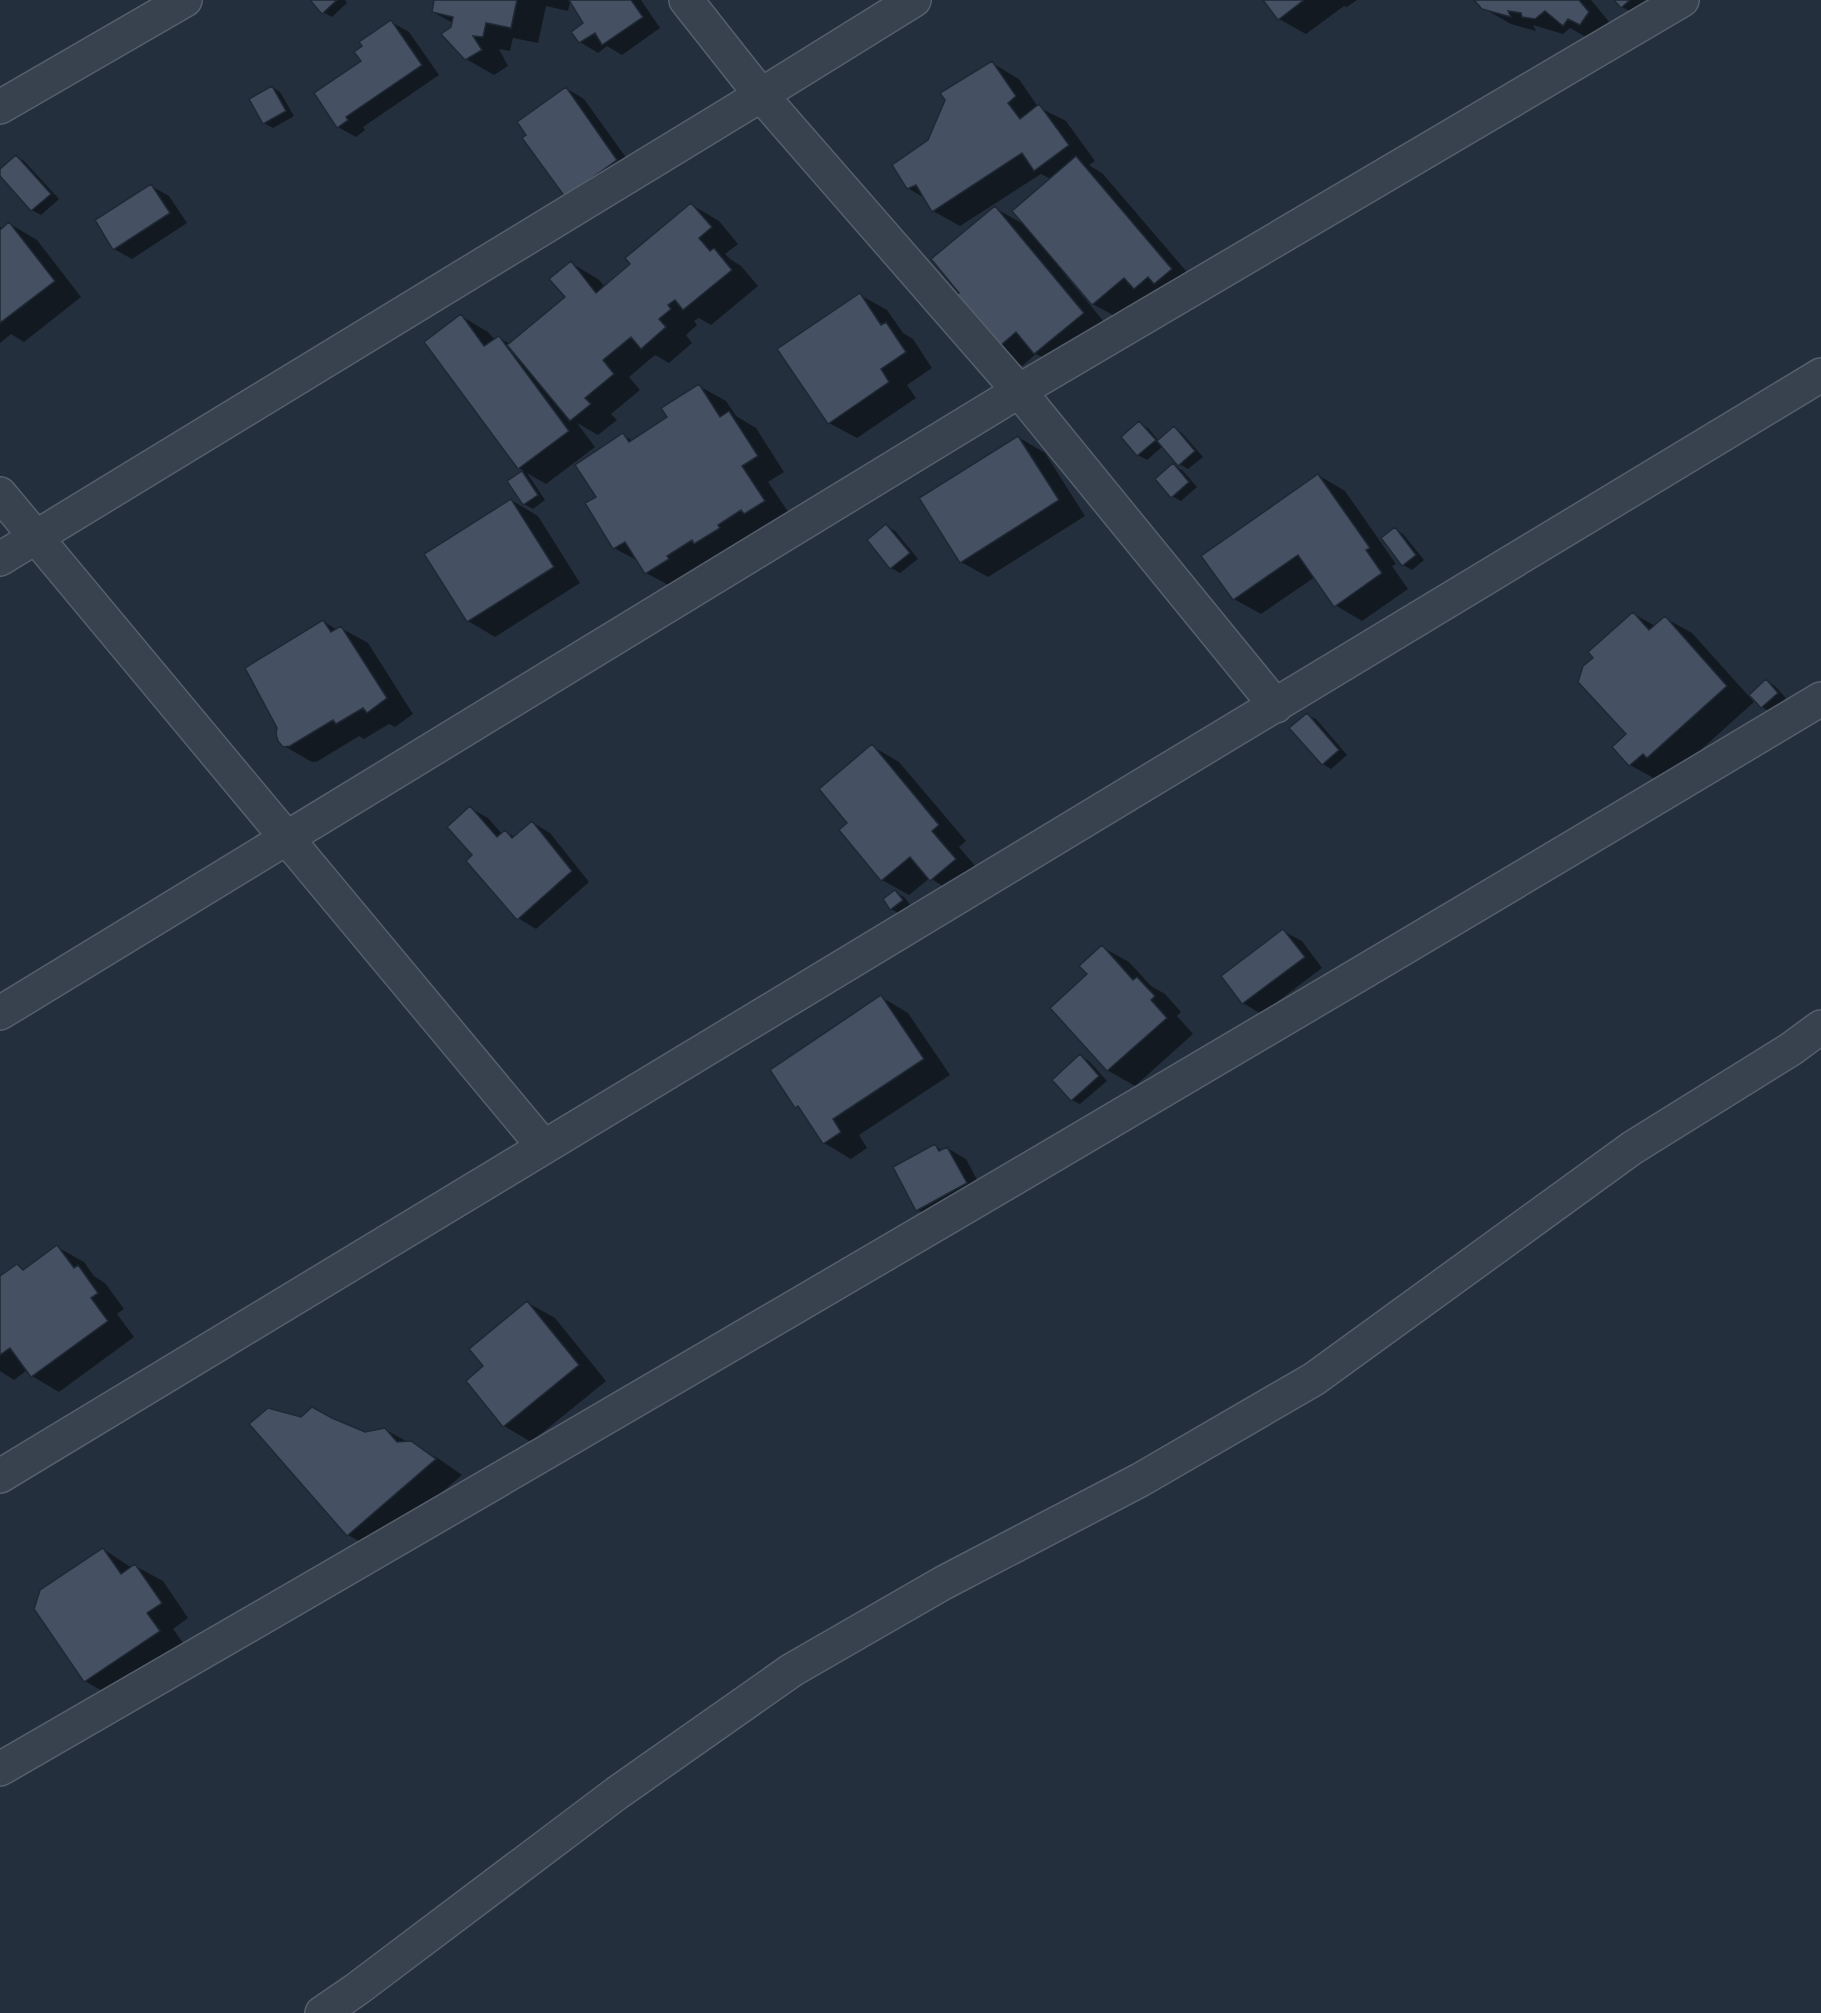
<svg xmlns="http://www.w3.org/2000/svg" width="1821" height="2013" font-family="'Public Sans',sans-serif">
<rect width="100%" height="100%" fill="#242f3e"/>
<path fill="#0007" d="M312,0h33l2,3 -15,14 -9,-5z
M436,0h205l19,28 -38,27 -15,-9 -9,7 -18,-11 5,-18 -15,-22 -2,9 -22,-5 -8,37 -25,-5 -3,13 -11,-2 9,17 -14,9 -28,-16 -23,-25 9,-6 1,-5 -20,-11z
M1265,0h92l-10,7 -3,-1 -38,28 -27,-15z
M1476,0h115l24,29 -24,11 -21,-12 -7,6 -30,-9 3,6 -25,-7 -28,-16z
M1616,0h59l-26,22 -27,-15z
M391,22l18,10 30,43 -76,52 2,3 -9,7 -18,-10z
M992,63l27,16 19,28 28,14 29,40 -6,4 14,9 95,111 -78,34 -27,-15 -25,-29 -2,1 44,53 -48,39 -26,-14 -14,12 -27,-16 -34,-57 34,-85 32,18 24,-47 -10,-5 -81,52 -27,-15 -7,-12 -18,-11 21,-47z
M272,87l8,5 14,24 -21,12 -9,-5z
M566,88l18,11 51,71 -51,37 -56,-72z
M16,156l8,5 35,38 -18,16 -9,-5 -32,-37v-2z
M151,186l18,10 18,27 -55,36 -18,-10z
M692,205l27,16 19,23 -13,10 5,5 11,7 17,20 -47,39 -12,-7 -5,3 3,4 -11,10 6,8 -23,20 -14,-8 -26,22 11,13 -29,24 6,6 -19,15 -21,-12 18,24 -49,37 -19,-11 18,27 -12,9 -9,-5 -15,-23 15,-10 -5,-3 -58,-152 27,16 7,8 4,-2 11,6 57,-46 4,-35 27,16 7,8 28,-23z
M10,224l27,16 44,57 -57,45 -13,-8 -11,9v-116l3,2z
M860,295l27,15 16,23 10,6 19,29 -25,17 9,13 -59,40 -28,-15z
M699,386l27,15 10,15 20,12 28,44 -16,10 23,34 -117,72 -28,-15 -6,-11 -26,-14 -16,-51 25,-62 10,6 36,-23z
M1139,423l9,5 11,13 15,-13 8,5 21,24 -15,12 -9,-5 -16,-18 -16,14 -9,-5z
M1018,437l27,16 40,63 -97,61 -27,-15z
M1173,465l9,5 15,17 -16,14 -9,-5z
M1318,475l27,16 51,73 -4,2 16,23 -46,32 -27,-16 -20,-28 -54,37 -27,-15z
M511,500l27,16 42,67 -85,54 -27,-16z
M886,526l9,5 23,28 -18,14 -9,-5 -21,-28z
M1395,529l8,5 21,26 -12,10 -9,-5z
M1634,614l21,12 10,-8 27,15 62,69 -79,71 -5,-3 -13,10 -27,-15 -2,-31 -33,-76z
M323,621l14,9 4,-2 27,15 45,71 -18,13 -6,-3 -25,15 -5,-3 -41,25 -6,1 -28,-16 -5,-18z
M1767,681l8,5 11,12 -16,14 -8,-5z
M1307,715l9,4 31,36 -16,14 -8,-5z
M872,746l27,16 67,79 -7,6 24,28 -25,21 -28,-18 -21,17 -27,-15 -33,-56z
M470,808l18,10 14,16 3,-2 10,5 17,-15 18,11 39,49 -53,47 -18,-11 -44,-63z
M895,892l9,5 7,9 -11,8 -9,-5z
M1283,931l19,10 20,27 -61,46 -18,-11 -20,-27z
M1102,947l27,15 22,24 14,8 16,18 -4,4 16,18 -58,52 -28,-16 -17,-95z
M881,997l27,16 42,62 -91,60 8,13 -16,11 -27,-16 -21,-33 -7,-4z
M1081,1056l8,5 18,20 -27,23 -8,-4z
M935,1146l8,5 4,-3 19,11 18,34 -48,27 -18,-10z
M57,1247l27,15 10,14 11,7 19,26 -7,5 17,23 -75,55 -27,-16 -5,-6 -13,10 -14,-9v-93l17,-13 8,5z
M528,1303l27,15 51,63 -75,61 -27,-16 -36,-45 17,-15z
M384,1429l55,30 23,16 -87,75 -27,-15 17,-102z
M103,1549l29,19 3,-2 28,15 25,37 -15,11 13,18 -74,50 -27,-16z"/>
<path fill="#455162" stroke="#1f2835" stroke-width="1.5" d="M310,0h27l-15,14z
M434,0h83l-6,28 -25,-5 -3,14 -10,-1 9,14 -17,10 -24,-26 10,-7 2,-10 -21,-5z
M631,0l12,17 -41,28 -7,-12 -16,10 -8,-11 12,-9 -14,-23z
M1263,0h41l-26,20z
M1474,0h105l10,12 -9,13 -12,-6 -5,7 -18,-15 -10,8 -13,-2 -1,-4 -13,-2 3,6 -29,-8z
M1614,0h16l-9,8z
M391,20l31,45 -76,52 2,3 -11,8 -23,-35 47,-32 -7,-9 8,-6 -3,-4z
M992,61l24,35 -8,7 12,16 19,-15 30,41 -35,26 -12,-18 -90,59 -16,-27 -9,4 -15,-24 36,-25 17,-40 -5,-7z
M272,86l14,25 -23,13 -14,-25z
M566,87l51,73 -52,37 -43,-59 4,-3 -9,-13z
M16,155l35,39 -20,17 -31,-35v-7z
M1076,156l96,113 -18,15 -6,-7 -14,12 -10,-11 -32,27 -80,-94z
M151,184l19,29 -57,37 -18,-30z
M691,203l21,24 -13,11 11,13 4,-3 18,22 -49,40 -8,-10 -7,5 3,4 -12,10 7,8 -25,22 -10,-12 -28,23 11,14 -29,24 6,6 -21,17 -63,-76 58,-48 -16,-18 22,-18 25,32 34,-29 -5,-6z
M995,206l89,107 -50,41 -18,-22 -22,19 -43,-51 8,-7 -28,-34z
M9,222l46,59 -55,42v-93z
M860,293l21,32 5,-3 20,30 -25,17 8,13 -61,42 -51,-75z
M461,314l23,32 15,-10 70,95 -51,38 -94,-127z
M699,384l21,33 9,-6 29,45 -16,10 23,35 -21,13 -3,-4 -23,15 2,3 -26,16 -2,-4 -25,16 2,3 -24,15 -20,-32 -12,7 -28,-46 11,-6 -21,-32 48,-32 6,9 38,-25 -6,-9z
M1139,421l17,19 -19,16 -16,-19z
M1174,426l21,25 -17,15 -21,-25z
M1018,436l41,64 -99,63 -41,-65z
M1173,463l16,19 -18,16 -16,-19z
M522,471l16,24 -15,10 -16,-24z
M1318,474l52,74 -4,2 16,23 -48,34 -36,-52 -65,45 -32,-44z
M511,499l43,68 -87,55 -43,-68z
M886,524l24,29 -20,16 -23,-29z
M1395,527l21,28 -14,11 -21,-28z
M1633,612l16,18 16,-14 62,70 -80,72 -4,-4 -14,12 -17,-19 14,-13 -48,-52 5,-16 10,-8 -5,-6z
M323,620l8,12 10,-6 46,72 -20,15 -4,-5 -27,16 -3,-4 -43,26 -7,1 -5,-6 -2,-7 1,-6 -32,-60z
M1766,679l12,14 -17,15 -12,-13z
M1307,713l32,37 -17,15 -33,-37z
M872,744l67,81 -7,6 24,28 -26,22 -20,-24 -29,24 -42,-51 8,-7 -28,-34z
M470,806l27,31 8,-7 7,8 20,-17 40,50 -55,49 -51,-59 6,-6 -25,-28z
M895,890l8,10 -13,10 -7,-11z
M1283,929l22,28 -63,47 -21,-28z
M1102,945l31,35 4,-3 18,19 -4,4 16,18 -60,53 -57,-63 37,-34 -8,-8z
M881,995l43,64 -91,60 8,13 -18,12 -25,-38 -3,2 -25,-38z
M1080,1054l19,22 -28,25 -19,-21z
M935,1144l4,7 8,-4 20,36 -51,28 -23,-44z
M57,1245l17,23 4,-3 20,28 -7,5 17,23 -77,56 -21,-29 -10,7v-79l17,-12 6,6z
M527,1301l52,64 -76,62 -37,-46 17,-15 -14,-17z
M312,1407l20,11 33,14 20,-4 12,14 14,-1 25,18 -89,77 -98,-112 19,-16 33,9z
M103,1548l18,26 14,-10 27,39 -15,10 13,18 -76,51 -50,-73 6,-19z"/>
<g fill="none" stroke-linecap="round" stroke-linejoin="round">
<g stroke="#565f6c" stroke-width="36">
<path id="street" d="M686,0l75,95 258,296 257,315
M0,107l185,-107
M0,494l544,653
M0,559l761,-464 153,-95
M0,1013l1019,-622 663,-391
M0,1476l1821,-1101
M0,1769c610,-352 1217,-708 1821,-1070
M322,2013l35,-24 260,-196 175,-123 151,-87 197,-103 174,-101 318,-231 159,-99 30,-22"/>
</g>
<use href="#street" stroke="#38414e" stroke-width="33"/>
</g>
</svg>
